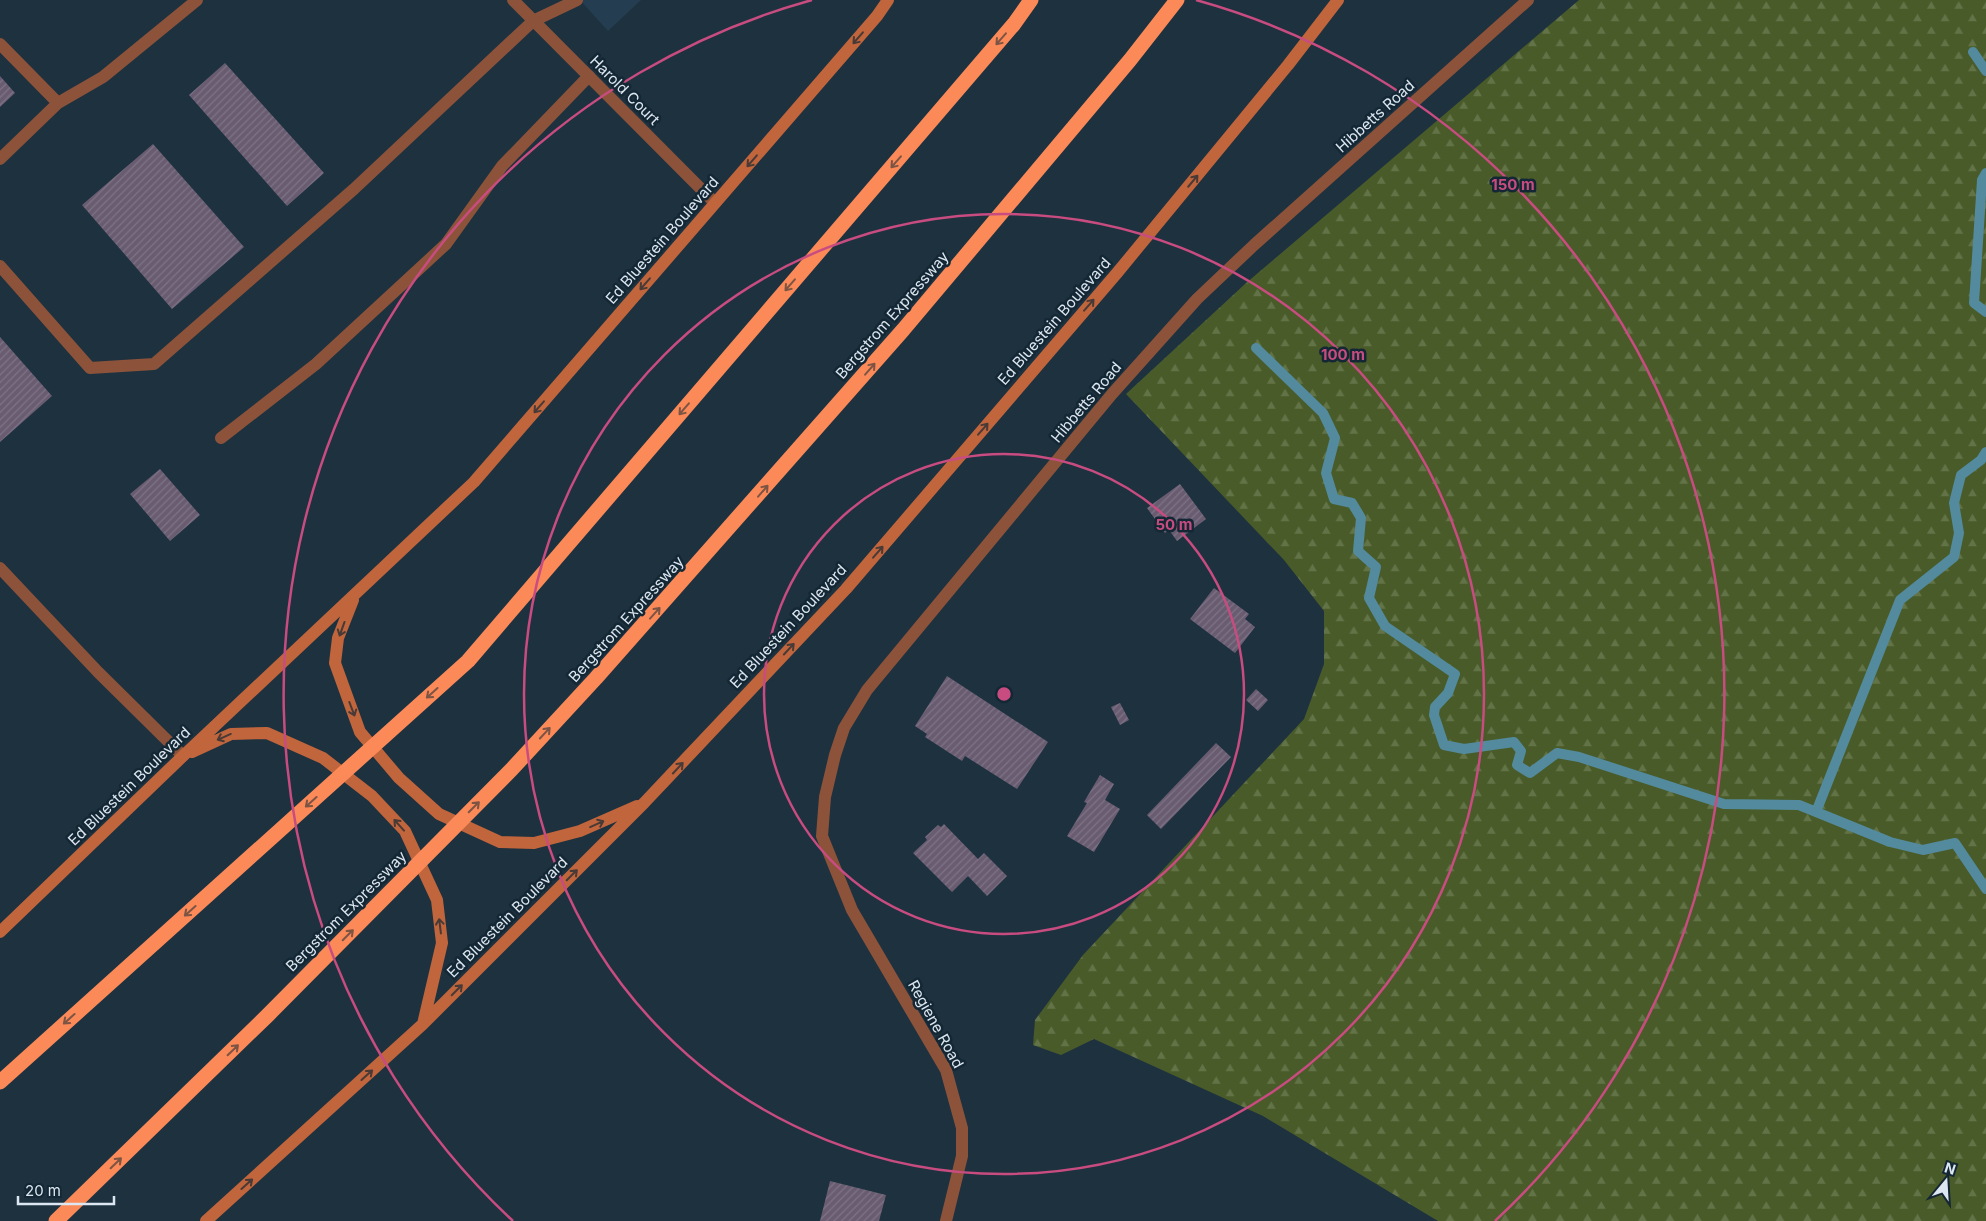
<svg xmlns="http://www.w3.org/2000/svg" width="1986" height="1221" font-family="Inter,sans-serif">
<defs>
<pattern id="forest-firs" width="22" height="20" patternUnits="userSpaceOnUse" patternTransform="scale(1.25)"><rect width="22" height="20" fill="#495b28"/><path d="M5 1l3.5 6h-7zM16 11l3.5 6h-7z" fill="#637348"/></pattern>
<pattern id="building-hatch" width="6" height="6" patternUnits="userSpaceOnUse" patternTransform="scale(1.25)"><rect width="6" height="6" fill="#695c71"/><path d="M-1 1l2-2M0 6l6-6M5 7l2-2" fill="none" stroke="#7e7386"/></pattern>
</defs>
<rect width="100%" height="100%" fill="#1e313f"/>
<path fill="#253d50" d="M580,0h61l-33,31z"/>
<path fill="url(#forest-firs)" d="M1579,0h407v1221h-548l-175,-105 -169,-77 -33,16 -28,-10 2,-25 48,-65 221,-236 20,-55v-53l-40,-51 -158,-166 119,-110z"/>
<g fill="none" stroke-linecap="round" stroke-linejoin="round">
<path stroke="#538a9d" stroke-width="10" d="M1973,52l13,19
M1986,173l-4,7 -8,123 12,9
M1256,348l67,65 12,25 -9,35 8,26 18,4 9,15 -3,33 18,16 -7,31 16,28 70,48 -7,19 -13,14 -1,8 10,30 20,4 50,-7 7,9 -4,14 13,8 27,-20 22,4 145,47 75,1 91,37 33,8 32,-7 31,46
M1816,812l84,-212 54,-43 5,-24 -5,-30 7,-28 20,-15 5,-8"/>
</g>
<path fill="url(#building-hatch)" d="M225,63l99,110 -37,33 -98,-111z
M0,76l15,17 -15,14z
M153,144l91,103 -72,62 -90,-104z
M0,337l52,59 -52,46z
M160,469l40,46 -30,26 -40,-47z
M1180,484l26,35 -29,22 -8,-11 -4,3 -18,-25z
M1214,588l35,26 -4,5 10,8 -20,26 -45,-34z
M947,676l101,66 -31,47 -52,-33 -3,5 -37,-24 2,-3 -12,-8z
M1256,689l12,11 -10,11 -12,-11z
M1120,703l9,17 -9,5 -9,-18z
M1216,743l15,14 -70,72 -14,-14z
M1100,775l14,9 -9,16 15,9 -26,43 -27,-16 20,-33 -3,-1z
M944,824l34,35 6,-6 23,23 -20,20 -19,-20 -16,16 -39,-39 14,-13 -2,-3 13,-12 3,2z
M830,1181l56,14 -7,26h-59z"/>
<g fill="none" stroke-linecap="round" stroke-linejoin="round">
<path stroke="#8c533a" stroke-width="12" d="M0,44l58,59 45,-26 94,-77
M0,159l58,-56
M0,266l90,102 64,-4 200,-175 179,-168 44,-21
M221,438l95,-74 130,-120 56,-78 87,-90
M0,568l98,104 85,84"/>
<path stroke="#8c533a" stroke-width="12" d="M513,0l202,203
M946,1221l16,-65v-28l-16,-58 -94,-160 -30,-74 3,-39 10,-42 9,-27 23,-38 245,-296 85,-95 57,-54 274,-245"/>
<path stroke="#c0653c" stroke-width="12" d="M353,600l-15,38 -3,25 25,69 39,46 40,36 61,28 34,1 46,-12 57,-25
M192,752l39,-18 36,-1 56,25 49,38 33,35 32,69 5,43 -19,81
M0,932l183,-176 291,-274 403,-466 11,-16
M206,1221l217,-197 221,-221 202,-214 271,-316 171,-208 50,-65"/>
<path stroke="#fb8a58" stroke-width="15" d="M0,1082l468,-421 546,-637 17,-24
M56,1221l212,-206 244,-246 84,-91 307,-348 227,-270 47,-60"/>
</g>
<defs><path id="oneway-shaft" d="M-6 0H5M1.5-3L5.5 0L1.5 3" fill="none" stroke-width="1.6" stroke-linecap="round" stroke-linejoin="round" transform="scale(1.25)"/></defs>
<g stroke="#483a36">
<use href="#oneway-shaft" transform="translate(858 38) rotate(131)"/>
<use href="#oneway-shaft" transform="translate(752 161) rotate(131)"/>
<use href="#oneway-shaft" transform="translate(1193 181) rotate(-50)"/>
<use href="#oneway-shaft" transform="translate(645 284) rotate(131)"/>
<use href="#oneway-shaft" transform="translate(1089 305) rotate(-49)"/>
<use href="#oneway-shaft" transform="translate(539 407) rotate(131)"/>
<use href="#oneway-shaft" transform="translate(983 429) rotate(-49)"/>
<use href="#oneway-shaft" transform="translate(878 552) rotate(-49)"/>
<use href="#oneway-shaft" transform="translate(342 629) rotate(110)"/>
<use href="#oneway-shaft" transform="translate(789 649) rotate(-47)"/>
<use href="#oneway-shaft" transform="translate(352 709) rotate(69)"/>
<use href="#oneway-shaft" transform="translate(224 737) rotate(156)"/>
<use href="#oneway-shaft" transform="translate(678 768) rotate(-47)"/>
<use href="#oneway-shaft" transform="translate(597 824) rotate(-24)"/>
<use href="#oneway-shaft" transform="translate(399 825) rotate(-132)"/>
<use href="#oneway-shaft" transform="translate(572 875) rotate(-45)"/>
<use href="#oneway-shaft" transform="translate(440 926) rotate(-97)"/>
<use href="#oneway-shaft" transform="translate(457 990) rotate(-45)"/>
<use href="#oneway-shaft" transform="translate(367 1075) rotate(-42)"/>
<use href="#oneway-shaft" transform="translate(247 1184) rotate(-42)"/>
</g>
<g stroke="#7c5444">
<use href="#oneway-shaft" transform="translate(1001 39) rotate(131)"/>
<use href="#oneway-shaft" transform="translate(896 162) rotate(131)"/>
<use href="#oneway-shaft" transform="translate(790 285) rotate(131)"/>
<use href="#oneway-shaft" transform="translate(870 369) rotate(-49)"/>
<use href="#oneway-shaft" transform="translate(684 409) rotate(131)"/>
<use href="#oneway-shaft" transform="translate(763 491) rotate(-49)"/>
<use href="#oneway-shaft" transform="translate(655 613) rotate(-48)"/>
<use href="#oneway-shaft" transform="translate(432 693) rotate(138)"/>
<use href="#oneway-shaft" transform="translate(545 733) rotate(-47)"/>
<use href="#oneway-shaft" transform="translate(311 802) rotate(138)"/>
<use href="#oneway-shaft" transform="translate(474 807) rotate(-45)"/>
<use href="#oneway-shaft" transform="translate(190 911) rotate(138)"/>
<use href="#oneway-shaft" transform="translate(348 935) rotate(-45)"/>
<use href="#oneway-shaft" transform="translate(69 1019) rotate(138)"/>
<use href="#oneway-shaft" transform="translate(233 1050) rotate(-44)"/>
<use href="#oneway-shaft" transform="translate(116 1163) rotate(-44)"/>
</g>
<g fill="none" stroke="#c84c80" stroke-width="2.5">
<circle cx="1004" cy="694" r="240"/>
<circle cx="1004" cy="694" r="480"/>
<path d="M513 1221A720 720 0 0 1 812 0M1196 0A720 720 0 0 1 1495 1221"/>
</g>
<g text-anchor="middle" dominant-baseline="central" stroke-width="5" stroke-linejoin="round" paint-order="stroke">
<g font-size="15" fill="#dce7f1" stroke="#142734">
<text transform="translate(625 90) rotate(45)">Harold Court</text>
<text transform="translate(1375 116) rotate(-42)">Hibbetts Road</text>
<text transform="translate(662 240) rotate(-49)">Ed Bluestein Boulevard</text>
<text transform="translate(892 315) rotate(-49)">Bergstrom Expressway</text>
<text transform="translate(1054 321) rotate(-49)">Ed Bluestein Boulevard</text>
<text transform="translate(1086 402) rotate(-50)">Hibbetts Road</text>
<text transform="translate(626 619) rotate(-48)">Bergstrom Expressway</text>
<text transform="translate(788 626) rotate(-47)">Ed Bluestein Boulevard</text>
<text transform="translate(129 786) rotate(-44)">Ed Bluestein Boulevard</text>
<text transform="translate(346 911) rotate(-45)">Bergstrom Expressway</text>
<text transform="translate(507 917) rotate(-45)">Ed Bluestein Boulevard</text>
<text transform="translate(936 1024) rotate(61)">Regiene Road</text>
</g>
</g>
<circle cx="1004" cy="694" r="8" fill="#c84c80" stroke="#142734" stroke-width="2.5"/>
<g font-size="15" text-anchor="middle" font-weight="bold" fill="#c84c80" stroke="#142734" stroke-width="5" stroke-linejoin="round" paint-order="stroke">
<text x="1513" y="190">150 m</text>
<text x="1343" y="360">100 m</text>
<text x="1174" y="530">50 m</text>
</g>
<g transform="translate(1946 1181) rotate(18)" stroke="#142734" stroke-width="4" paint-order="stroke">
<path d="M0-4L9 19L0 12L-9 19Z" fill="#dce7f1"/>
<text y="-8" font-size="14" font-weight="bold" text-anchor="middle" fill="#dce7f1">N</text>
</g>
<path d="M18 1196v8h96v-8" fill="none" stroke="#dce7f1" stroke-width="2.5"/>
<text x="25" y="1196" font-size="15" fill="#dce7f1" stroke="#142734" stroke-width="4" paint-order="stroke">20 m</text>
</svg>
